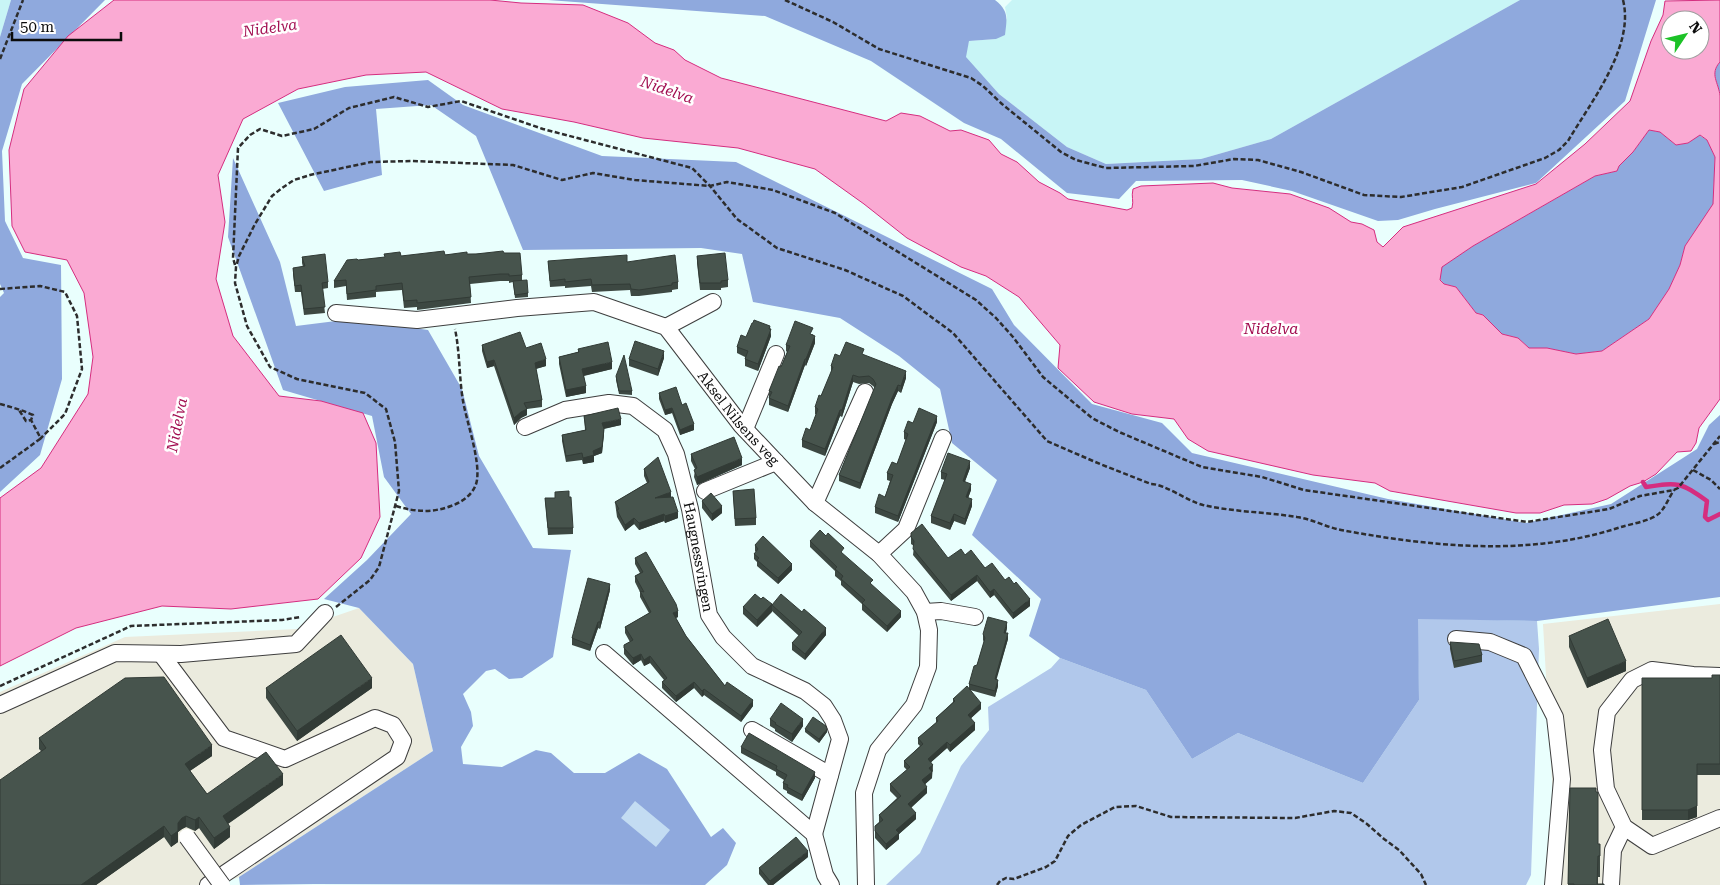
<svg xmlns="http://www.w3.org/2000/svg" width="1720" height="885" font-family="'Roboto Serif',serif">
<rect width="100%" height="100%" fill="#e9fffd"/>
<path fill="#ebebde" d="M1720,604v281h-162l-15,-261z
M359,608l54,56 20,87 -194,126 -21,8h-218v-193l125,-55 173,-8z"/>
<path fill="#c8f5f6" d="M0,0h11l-11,37z
M1012,0h508l-249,139 -70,20 -95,5 -39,-17 -68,-53 -34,-37 4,-16 27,-2 11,-21 -2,-11z"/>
<path fill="#b1c8eb" d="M1417,618l120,3 2,28 -8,226 -5,10h-640l34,-32 41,-87 28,-36 -1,-23 63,-39 9,-10 86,32 46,69 46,-26 125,50 56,-83z"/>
<path fill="#8fa9dd" d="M11,0h94l-83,84 -20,67 3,70 18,37 38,7 1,114 -22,76 -40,37v-195l4,-4 -4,-9v-247z
M548,0h447c14,11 12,18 10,35l-9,4 -27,2 -3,16 33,37 68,53 39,17 95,-5 70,-20 249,-139h136l-31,101 -89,82 -101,26 -37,11 -20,1 -86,-30 -50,-11 -106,1 -17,18 -52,-6 -66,-54 -37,-16 -93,-62 -106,-45z
M1720,62v34c-1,-13 -11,-22 0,-34z
M428,80l35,25 139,51 134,6 256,127 22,36 78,79 70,19 30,30 196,46 138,24 85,-19 86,-55 12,-24 11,-10v182l-183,24 -119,-2 1,81 -56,83 -125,-50 -46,26 -46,-69 -86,-32 -31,-22 12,-37 -69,-64 25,-55 -45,-37 -12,-54 -41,-33 -59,-38 -87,-16 -11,-48 -41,-6 -178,2 -47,-114 -45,-31 -55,4 6,66 -58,16 -46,-88 67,-16z
M1649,130l11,2 16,13 12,-2 11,-8 8,5 8,17 -2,47 -28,42 -5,19 -11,24 -20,30 -47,32 -26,3 -29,-6h-18l-11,-10 -16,-4 -19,-19 -7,-2 -20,-26 -12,-3 -4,-5 1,-12 32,-21 122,-70 22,-5 2,-5 14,-14z
M233,158l47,104 16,64 56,-7 76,11 34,59 17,67 54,92 38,2 -18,107 -31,21 -13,1 -14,-10 -9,2 -23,23 8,18 2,14 -12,21 2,17 39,3 34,-17 15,3 23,20h31l34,-20 28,16 44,68 12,-9 13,15 -9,22 -22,20 -391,-1 -74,1 -1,-8 194,-126 -20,-87 -54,-56 -35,-9 43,-39 44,-46 -27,-37 -12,-61 -89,-26 -55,-153z"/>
<path fill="#c3dcf2" d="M635,801l35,29 -14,17 -35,-29z"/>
<path fill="#faaad3" stroke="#d52d7f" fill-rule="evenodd" d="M114,0h376l31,3 62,2 45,18 27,20 19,7 11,10 36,18 165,43 15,-8 19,3 30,15 11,-1 28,10 12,14 16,8 22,20 21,11 8,6 59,11 5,-2c2,-8 -1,-11 1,-19l8,-3 72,-3 19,5 58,6 39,14 22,14 11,2 12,6 3,12 6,5 20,-20 133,-43 49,-40 45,-43 21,-60 12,-26 2,-14 55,-1v62c-11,12 -1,21 0,34v303l-21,29 -3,15 -5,8 -14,1 -21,22 -13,8 -13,4 -23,13 -15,5 -28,1 -24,8h-24l-126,-22 -15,-8 -62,-8 -105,-24 -20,-12 -14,-20 -42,-5 -38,-12 -36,-34 2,-23 -41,-48 -33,-21 -25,-9 -54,-29 -43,-34 -49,-35 -77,-21 -95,-10 -69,-16 -72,-13 -76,-37 -60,3 -68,14 -55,30 -25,56 7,47 -9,57 17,57 46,60 42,5 42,12 13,30 4,74 -19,41 -43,41 -87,10 -69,-3 -86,22 -76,38v-168l41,-30 47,-74 5,-37 -9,-64 -17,-33 -42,-8 -13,-26 -3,-76 15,-61 44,-53zM1670,20h30v30h-30zM1649,130l11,2 16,13 12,-2 12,-8 7,5 8,17 -2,47 -28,42 -5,19 -11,24 -20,30 -47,32 -26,3 -29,-6h-18l-11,-10 -16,-4 -19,-19 -7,-2 -20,-26 -12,-3 -4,-4 2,-13 31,-21 122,-70 22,-5 2,-5 14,-14z"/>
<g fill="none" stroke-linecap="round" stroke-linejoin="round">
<path stroke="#d52d7f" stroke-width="4.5" d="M1643,482l3,5c32,-5 35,-5 61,14l-2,16 3,3 12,-6"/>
<g stroke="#3e3e3e" stroke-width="18">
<g id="minor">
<path id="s1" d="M336,313l81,7 100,-12 77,-6 72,25 75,98 35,37 39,41 64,51 35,38 11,20 4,18 -1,37 -14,38 -36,45 -14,43 2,92"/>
<path d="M666,327l47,-25"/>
<path id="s2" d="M525,427l40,-17 44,-7 24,3 32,24 11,24 14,55 19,106 14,22 29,29 53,25 19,15 9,14 7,19 -26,95"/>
<path d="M745,429l31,-75"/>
<path d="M705,491l71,-29"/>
<path d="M815,503l50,-111"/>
<path d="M879,554l27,-25 37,-91"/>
<path d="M925,612l16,-1 34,6"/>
<path d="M1456,639l34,3 34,14 31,61 7,62 -9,106"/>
<path d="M604,653l210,181 11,41 6,10"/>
<path d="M161,654l63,84 61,21 90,-41 18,7 10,16 -6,16 -189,128"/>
<path d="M1720,676l-27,-1 -41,-5 -20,10 -25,32 -5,38 4,39 18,38 28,19 68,-28"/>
<path d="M0,705l115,-52 66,1 115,-10 29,-31"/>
<path d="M752,730l78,45"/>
<path d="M1611,885l2,-35 11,-23"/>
</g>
</g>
<path stroke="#2d2d2d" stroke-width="2.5" stroke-dasharray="5 2.5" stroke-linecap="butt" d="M785,0l48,22 46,27 92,29 12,8 19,18 59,48 15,8 30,8 88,-2 40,-7 24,1 43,12 63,23 37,2 61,-10 83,-29 14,-8 9,-9c22,-38 67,-94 55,-141
M0,59l23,-59
M235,265l-2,-7 5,-110 12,-13 10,-6 22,7 32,-7 35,-21 45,-11 34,10 33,-6 82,28 149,39 18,18 27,33 40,29 68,22 58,26 50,37 94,108 53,23 51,20c14,0 36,17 52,21 31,7 63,7 94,12 15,2 29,10 44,13 92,17 189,27 280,-3 10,-3 28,-6 36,-12 7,-4 12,-18 17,-25
M0,289l40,-3 25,6 12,24 5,53 -17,45 -25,25
M0,404c11,3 22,6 33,11l-2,5 -5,1 -7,-11
M1714,444l6,-2
M0,468l40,-29v-2l-9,-17
M1693,470l18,10 9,9
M396,506c19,6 36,7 55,0 12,-4 24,-13 26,-26 3,-21 -10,-57 -14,-79 -4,-24 -3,-48 -8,-72
M336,607l34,-27 9,-13 20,-76 -4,-49 -9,-33 -21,-16 -68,-14 -27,-12 -23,-41 -12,-43 1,-16 3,-11 16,-32 17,-28 10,-8 12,-8 16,-5 61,-13 40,-1 102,4 49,15 31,-7 42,7 75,6 17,-4 46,8 62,23 141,87 20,18 17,19 30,40 49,41 27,14 83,35 60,10 42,13 223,32 82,-13 31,-13 34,-6 4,-2 42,-52
M0,686l131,-60 151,-6 18,-3
M997,885l3,-4 6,-3 8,1 32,-12 9,-6 13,-25 13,-11 34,-18 21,-1 35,11 124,1 39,-7 17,2 16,11 17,15 15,11 22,24 5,11"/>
<use href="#minor" stroke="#fff" stroke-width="16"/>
<g stroke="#3e3e3e" stroke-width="18" stroke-linecap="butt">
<path id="minor-bridge" d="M187,837l35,48"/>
</g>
<use href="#minor-bridge" stroke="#fff" stroke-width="16"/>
</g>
<path fill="#3d4842" d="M504,253l18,22v5l6,13v4l-13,1 -2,-16 -4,1v-2h-9l-30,3 1,19 -54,7v-3l-13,1 -2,-18 -26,2v5l-29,3 -1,-14 -12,2v-7l24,-21 43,-4z
M697,256l31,24v7l-7,1v2h-21l-3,-27z
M302,257l26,25v6l-6,1 3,24 -21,2 -3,-23h-6l-2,-18v-6l10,-1 -1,-4z
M548,261l79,1 51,20v7l-6,1v2l-33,4h-8l-1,-6 -38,2 -1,-6 -26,2v-2l-15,1z
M770,329l1,7 -13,35 -13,-5v-9l-8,-4v-6l9,-10z
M813,334l2,9 -9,23 -1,-1 -17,47 -19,-7v-14l12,-24 6,-15 -1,-1v-6z
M482,345l44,3 20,18 -10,3 6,31v7l-15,2v6l-6,3 -7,7 -20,-59 -7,2 -5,-17z
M578,349l34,20 -28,7 2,17 -20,4 -7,-33v-7l19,-5z
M864,355l42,23 -5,15 -3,-2 -6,13 -32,85 -21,-8v-6l36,-87 -2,-2 -4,-3 -10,1 -6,-2 -11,35 -2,-1 -15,40 -23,-9v-7l8,-10 6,-16h-1v-7l6,-11 10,-23v-7l9,-10z
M664,358l-6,18 -29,-10v-7z
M616,376l16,15v4l-13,-1 -3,-14z
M659,393l23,12 12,25 -14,5 -8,-22 -7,2 -6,-16z
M584,416l37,9 -17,4v6l-2,18 -8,3v6l-11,2 -1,-4 -16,2 -4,-21v-6l23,-5z
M937,422l-39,100 -23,-9v-6l10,-10 5,-16 -3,-1v-7l10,-9 9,-24 -2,-1v-7l9,-9z
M691,454l51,11 -45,20 -3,-8 1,-8 -4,-8z
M970,468l-5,13 6,9 -3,8 4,8 -7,19 -11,-4 -4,9 -19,-7v-7l14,-36 -4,-1v-7z
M644,469l27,28 7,21 -13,5 -1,-2 -25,9 -5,-6 -9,7 -8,-14 -2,-15 32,-19 -3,-7z
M733,491l23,27v7l-21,1z
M545,498l28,30v6l-25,1z
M702,501l20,12 -10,8 -10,-13z
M911,533l37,25 17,-3 40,25 25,26 -17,13 -19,-24 -4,3 -13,-17 -26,20 -38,-46 1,-9 -3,-2z
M826,536l75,81 -14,15 -25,-22v-6l-21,-19v-4l-6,-5v-5l-25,-24v-6z
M755,545l37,25 -14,14 -21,-18v-4l-3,-3v-5l2,-2 -1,-1z
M635,558l43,59 -2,1 10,18 39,50 28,20 -12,16 -37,-27 -2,2 -8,-9 -18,14 -14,-14v-6l2,-2 -14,-17 -6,3 -3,-6 -8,5 -9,-11v-9l6,-3 -5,-9v-6l24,-14 -9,-16v-5l-5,-10v-6l5,-3 -5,-9z
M610,590l-10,39 -2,-1 -8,23 -18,-6v-7z
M761,599l11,5 54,31 -21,25 -13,-10v-7l7,-7 -27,-25 -15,16 -14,-13v-7z
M1007,628l-1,5 2,6 -12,40 2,7 -3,11 -25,-7 11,19 -10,9 4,12 -25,22 -3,-4 -16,14 2,9 -1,1v6l-7,6 2,9 -16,15 5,11 -17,15v5l-13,11 -11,-12v-12l4,-4v-7l18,-17 -7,-7v-7l17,-14 -3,-3v-6l16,-15 -2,-2v-6l18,-15v-5l17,-16v-3l16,-11v-4l8,-19 7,-23 -1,-2v-6z
M1569,636l57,35 -39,17 -18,-41z
M1450,642l32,13v7l-28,6 -4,-19z
M1720,675v100h-23v42l-9,3h-46v-142h70z
M266,688h106l-75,53 -31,-43z
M770,719l33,7 -11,16 -17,-11v-2l-5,-3z
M805,729l22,3 -8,11 -14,-11z
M39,738l173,18 -22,15 17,23 76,-9 -55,39 2,13 -16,12 -15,-21 -4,3 -9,-4 -4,2 -4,3v10l-7,5 -7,-10 -68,48h-96l41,-134 -2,-2z
M741,747l74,31 -13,23 -15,-8v-2l-4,-2v-6l1,-3 -8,-5v-3l-35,-19z
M1570,788l28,56h2v33h-2v7l6,1h-36z
M808,857l-35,28h-5l-9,-11v-6z"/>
<path fill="#323b36" d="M770,326l1,10 -13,35v-7z
M815,336v7l-9,23v-7z
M664,351v7l-6,18v-7z
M546,359v7l-11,3v-6z
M805,359v6l-17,47v-6z
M494,360v6l-7,2v-6z
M612,362v7l-30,7v-7z
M906,371v7l-5,15v-7z
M853,375v7l-11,35v-7z
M898,385v6l-6,13 -32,85v-6l32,-85z
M586,386v7l-20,4v-7z
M672,408v5l-7,2v-5z
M527,409v6l-6,3 -7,7v-7l7,-6z
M840,410v6l-15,40v-7z
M937,416v6l-39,100v-6z
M621,419v6l-19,4v-6z
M694,424v6l-14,5v-5z
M604,429l-2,24 -8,3v6l-11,2v-6l10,-7z
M742,458v7l-45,20v-8z
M970,461v7l-7,19v-6z
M971,484v6l-5,14v-7z
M671,492v6h-16z
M972,499v7l-7,19v-6z
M722,506v7l-10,8v-7z
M678,512v6l-13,5v-7z
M664,514v7l-25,9v-7z
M954,514v7l-4,9v-7z
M634,518v6l-9,7v-6z
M792,564v6l-14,14v-6z
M977,575v6l-26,20v-6z
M610,584v6l-10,39v-7z
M994,589v6l-4,3v-6z
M1030,599v7l-17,13v-6z
M772,604v8l-15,15v-7z
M678,611v6l-5,2v-6z
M901,611v6l-14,15v-6z
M598,622v6l-8,23v-6z
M1007,622v6l-3,10v-5z
M826,628v7l-21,25v-6z
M1008,633v6l-13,46v-6z
M641,654v6l-8,5v-7z
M650,656v7l-6,3v-6z
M1626,661v10l-39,17v-10z
M372,678v10l-75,53v-10z
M998,680v6l-3,11v-6z
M694,682v6l-18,14v-6z
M704,689v6l-2,2v-6z
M753,700v6l-12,16v-6z
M981,703v6l-13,12v-6z
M803,719v7l-11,16v-8z
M975,723v7l-25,22v-7z
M827,729v3l-8,11v-4z
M947,742v6l-19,17v-6z
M212,745v11l-27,18v-10z
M933,765l-1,13 -10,9v-7l7,-12z
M815,772v6l-13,23v-6z
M283,774v11l-60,42v-11z
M927,787v6l-19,17v-6z
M1697,806v11l-9,3v-10z
M916,813v6l-17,15v5l-13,11v-6l10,-14z
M186,816v11l-4,2 -4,3v10l-7,5v-11l7,-13 4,-5z
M199,817v11l-4,3v-11z
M164,826v11l-68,48h-15z
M230,827v10l-16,12v-11z
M808,851v6l-35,28h-3v-4z"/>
<path fill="#47544d" stroke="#323b36" d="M444,251l1,4 22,-3v2h9l27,-3 1,2h16l2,22 -13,1v-2h-9l-31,3 2,20 -54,6v-3l-13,1 -2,-18 -26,3v4l-29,4 -1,-14 -12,1 13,-21 10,-1 1,1 27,-3 -1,-3 16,-2 1,4z
M725,253l3,27 -7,1v2h-21l-3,-27z
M325,254l3,28 -6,1 3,24 -21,2 -3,-24 -6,1 -2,-18 12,-2 -3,-9z
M627,255v7l48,-7 3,27 -6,1v2l-33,5 -8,-1 -1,-5 -38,1 -1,-6 -26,3v-3l-15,2 -2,-20z
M527,280l1,13 -13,2 -2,-14z
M754,320l16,6 -1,3h2l-13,35 -13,-5 3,-8 -11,-4 4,-12 5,2 6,-14h1z
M795,321l18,7 -3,6 5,2 -9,23h-1l-17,47 -19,-8 3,-6 -3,-1 10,-25 2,1 9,-21 -4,-1z
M520,332l6,16 15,-5 5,16 -11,4 7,37 -18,3 3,6 -6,3 -7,6 -20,-58 -7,2 -5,-17z
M635,341l29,10 -6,18 -29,-10z
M608,342l4,20 -30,7 4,17 -20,4 -7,-33 20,-5 -1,-3z
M846,342l18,7 -2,5 44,17 -5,15 -3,-1 -6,13 -32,85 -21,-8 37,-91 -3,-5 -4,-3 -10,1 -6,-2 -11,35h-2l-15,39 -23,-9 4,-12 4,2 8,-21 -3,-2 4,-12 2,1 12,-29 -2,-1 4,-12 5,2z
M624,355l8,36h-13l-3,-15z
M676,387l6,18 4,-2 8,21 -14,6 -8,-22 -7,2 -6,-17z
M618,408l3,11 -19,4 2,6 -2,18 -9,4 1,4 -11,3 -1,-5 -16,3 -4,-21 24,-5 -2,-14z
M919,408l18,8 -39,100 -23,-9 4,-13 6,3 8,-22 -6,-2 5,-11 5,2 11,-30 -4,-2 4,-11 5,2z
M734,437l8,21 -45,19 -3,-7 3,-2 -6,-14z
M948,453l22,8 -7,20 8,3 -5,13 6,2 -7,20 -11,-5 -4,9 -19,-7 16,-42 -6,-2z
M658,457l13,35 -16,6 18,-1 5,15 -13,4 -1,-2 -25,9 -5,-5 -9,7 -8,-15 2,-1 -4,-7 34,-20 -5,-13z
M754,489l2,29 -21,1 -2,-28z
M569,491v6h2l2,31h-25l-3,-30h10v-6z
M711,493l11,13 -10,8 -10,-13z
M922,524l26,34 13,-9 4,6 6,-5 14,18 7,-5 13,17 4,-3 5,7 2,-2 14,17 -17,14 -19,-24 -4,3 -13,-17 -26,20 -38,-46 1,-8 -3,-4v-4z
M820,530l6,6 2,-3 16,15 -3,4 32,28 -3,3 31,28 -14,15 -25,-23 3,-3 -24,-21 2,-3 -8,-7 2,-2 -27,-26z
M763,536l29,28 -14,14 -21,-18 2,-2 -5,-4 4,-5 -3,-4z
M646,552l30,52 2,7 -5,2 13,23 39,50 2,-4 26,18 -12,16 -37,-27 -2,2 -8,-9 -18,14 -14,-14 5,-4 -17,-22 -6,4 -3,-6 -8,4 -9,-10v-3l9,-5 -8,-13 26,-15 -11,-21 4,1 -9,-16 8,-4 -8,-14z
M588,578l22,6 -10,38h-2l-8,23 -18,-7z
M755,594l6,5 2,-2 9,7 -15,16 -14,-13z
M781,594l21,18 2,-3 22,19 -21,26 -13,-11 10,-11 -30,-27z
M988,617l19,5 -3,11h4l-13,46 3,1 -3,11 -26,-7 5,-18 3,-1 8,-27 -2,-4z
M1608,619l18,42 -39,17 -18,-42z
M341,635l31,43 -75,53 -31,-43z
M1450,642l29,2 3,11 -28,6z
M1712,675h8v89h-23v42l-9,4h-46v-132h70z
M164,677l48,68 -27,19 22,30 59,-42 17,22 -60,42 7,11 -16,11 -15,-21 -4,3 -9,-4 -4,2 -4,5v8l-7,5 -7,-10 -83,59h-81v-105l46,-32 -7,-10 86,-60z
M967,686l14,17 -13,12 7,8 -25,22 -3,-3 -19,17 5,6 -4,3 3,4 -10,8 5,7 -19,17 8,9 -20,17 3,3 -13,11 -11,-13v-5l8,-6 -4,-5 22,-19 -11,-12 20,-17 -6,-6 19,-17 -5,-6 20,-17 -2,-3 19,-17 -2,-2z
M781,703l22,16 -11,15 -17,-10 1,-1 -6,-4z
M813,717l13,9 1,3 -8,10 -14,-10z
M749,733l66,39 -13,23 -15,-8 1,-2 -5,-2 4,-8 -11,-6 1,-3 -36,-19z
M1570,788h26v4h2v52h2v12h-2l-1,28h7v1h-30v-1h-6z
M796,837l12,14 -38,30 -11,-13z"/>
<g text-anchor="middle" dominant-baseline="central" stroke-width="5" stroke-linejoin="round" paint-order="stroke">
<g font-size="14" fill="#0b0b0b" stroke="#fff">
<text stroke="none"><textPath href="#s1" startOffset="452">Aksel Nilsens veg</textPath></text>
<text stroke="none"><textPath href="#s2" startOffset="284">Haugnessvingen</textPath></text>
</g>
<g font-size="15" font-style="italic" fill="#a20e51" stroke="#fff">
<text transform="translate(270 28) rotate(-8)">Nidelva</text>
<text transform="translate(667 90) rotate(19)">Nidelva</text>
<text x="1271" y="329">Nidelva</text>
<text transform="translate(177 425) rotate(-79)">Nidelva</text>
</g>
</g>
<g transform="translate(1685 35) rotate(55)"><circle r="24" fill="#ffffff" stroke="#9d9d9d"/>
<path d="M0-4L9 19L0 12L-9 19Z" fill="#1cc227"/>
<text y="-8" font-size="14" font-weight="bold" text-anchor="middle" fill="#0b0b0b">N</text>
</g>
<path d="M12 32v8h109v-8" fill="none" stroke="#0b0b0b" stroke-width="2.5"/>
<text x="20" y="32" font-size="15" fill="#0b0b0b" stroke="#ffffff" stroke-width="4" paint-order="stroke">50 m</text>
</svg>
